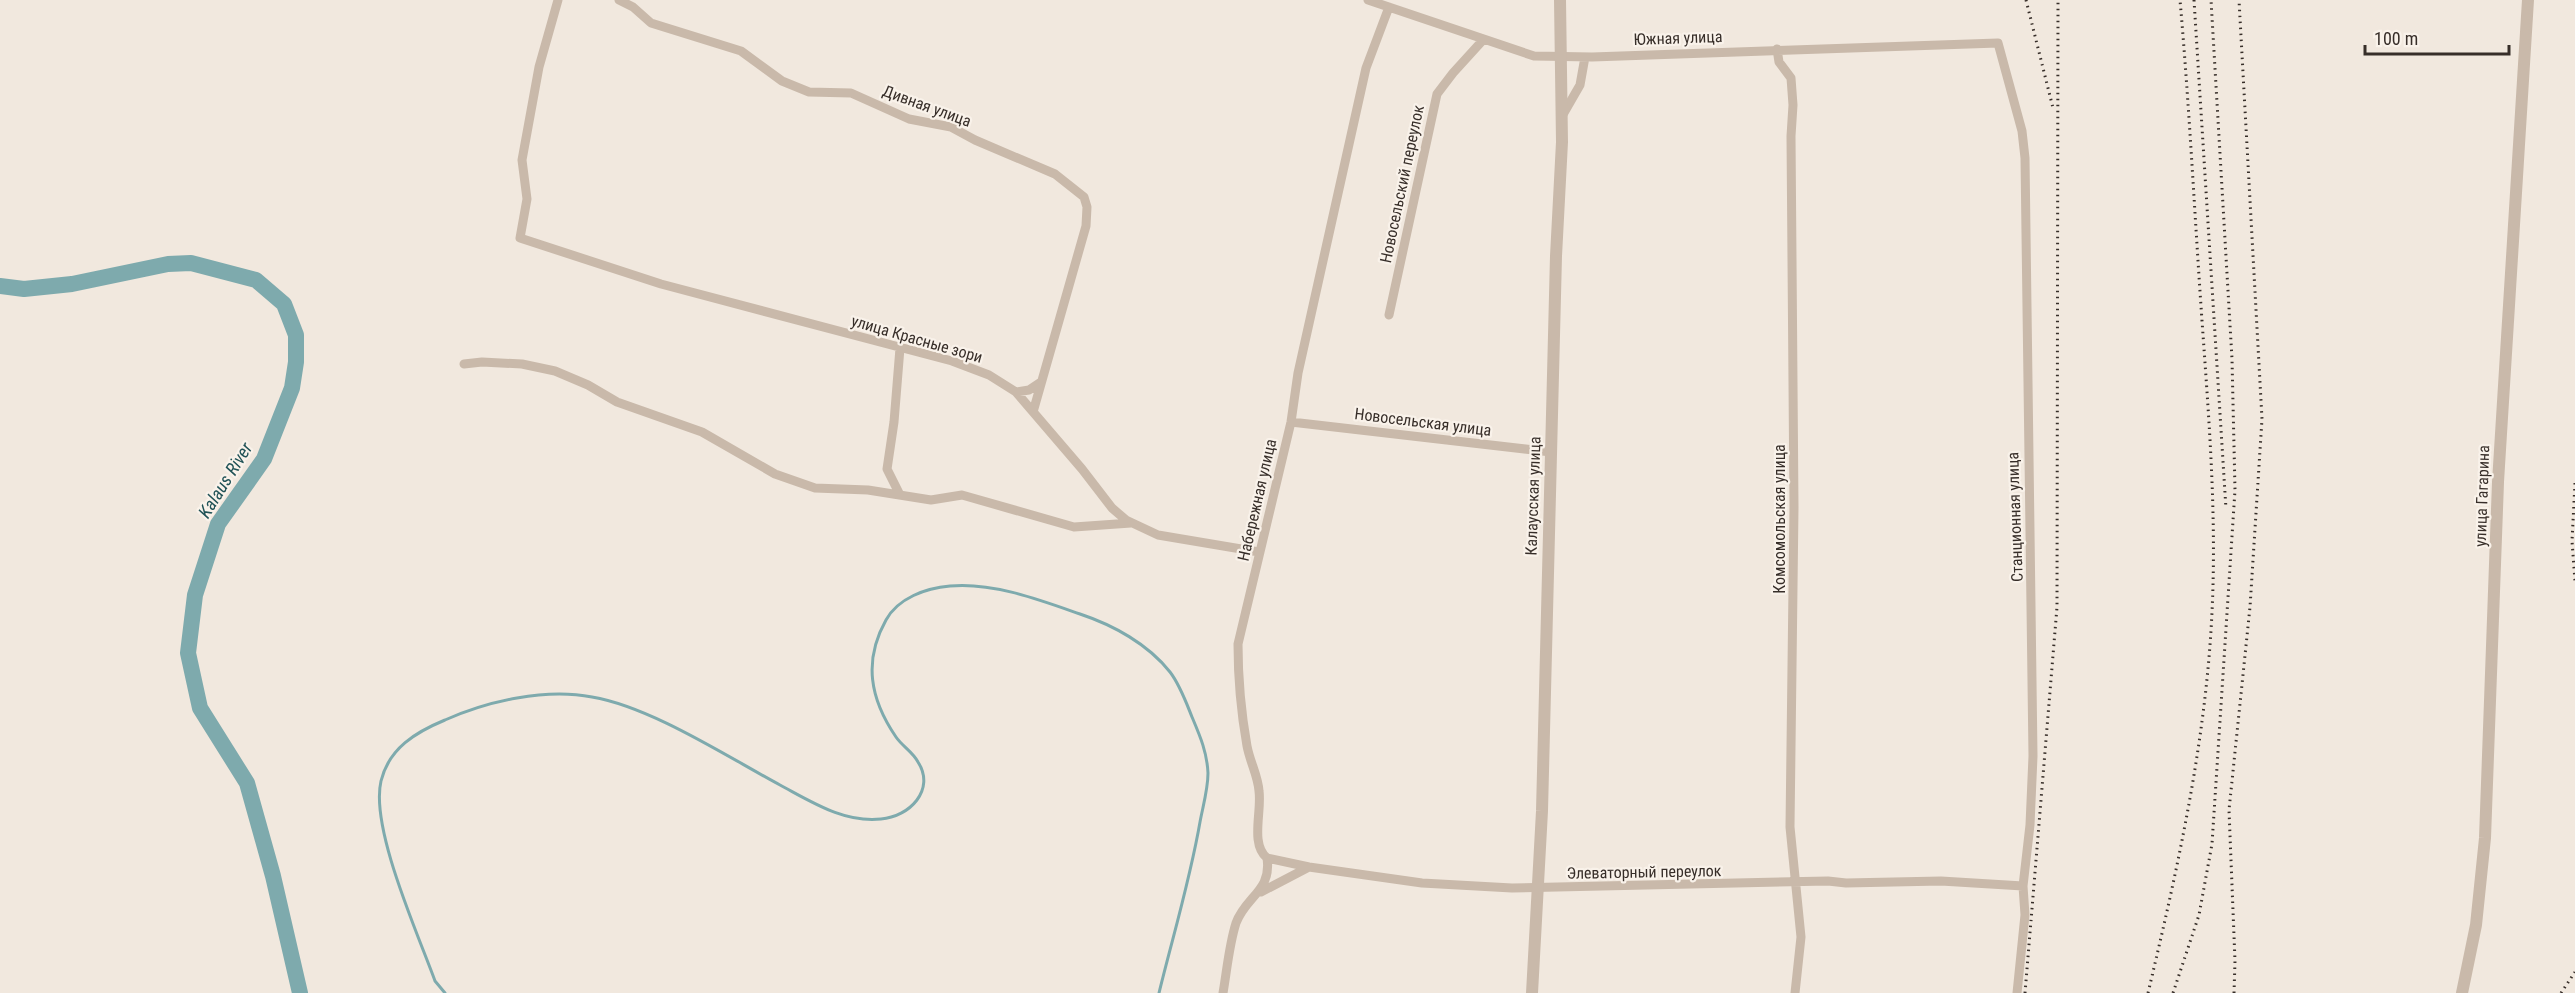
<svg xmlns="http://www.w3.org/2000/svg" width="2575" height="993" font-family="'Roboto Condensed',sans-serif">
<rect width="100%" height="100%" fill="#f1e8de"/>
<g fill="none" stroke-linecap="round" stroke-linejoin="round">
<path stroke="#7eaaad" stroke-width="3" d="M445,993l-10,-12c-17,-47 -65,-153 -54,-200 8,-33 35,-49 64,-61 43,-19 100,-32 147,-23 59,10 134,59 188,88 32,17 64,38 101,34 28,-2 55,-29 37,-57 -5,-10 -16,-16 -22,-25 -26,-38 -33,-76 -10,-117 12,-22 40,-32 64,-34 43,-4 90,14 130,28 33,11 68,30 90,58 10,13 16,30 22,45 8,19 15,35 16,56 0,16 -5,33 -8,49 -10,58 -27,114 -41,171"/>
<path stroke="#7eaaad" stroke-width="16" d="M0,286l24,3 48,-5 96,-20 23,-1 65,17 28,24 12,31v27l-4,26 -28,71 -46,65 -23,71 -7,58 12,55 47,75 26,93 27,117"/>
<path stroke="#c9b9aa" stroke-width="9" d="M558,0l-19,67 -17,93 5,39 -7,39 141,46 291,77 37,14 27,17 66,77 30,39 14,12 32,15 101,17
M619,0l14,7 18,16 90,28 41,30 27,11 42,1 58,26 42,8 24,13 80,34 29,23 3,10 -1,19 -53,186
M1368,0l166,56 58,1 406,-14 24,88 3,27 8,598 -3,69 -7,61 2,29 -8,78
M1777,49l2,13 12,16 2,27 -2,31 3,371 -4,320 11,110 -6,56
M1561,118l19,-33 5,-28
M1389,315l48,-221 16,-21 30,-33
M900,348l-6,74 -7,47 13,26
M464,364l18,-2 40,2 33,7 33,14 29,17 85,30 73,42 40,14 53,2 63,10 31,-5 112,32 57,-4
M1016,392l13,-2 12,-8
M1291,422l260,30
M1267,858l42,9 113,16 90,5 316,-7 18,2 95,-2 82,5
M1261,892l48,-25
M1223,993c4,-23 6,-48 13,-70 10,-27 36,-32 31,-65 -17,-14 -5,-46 -8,-67 -1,-15 -9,-29 -12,-45 -6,-34 -9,-67 -9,-102l53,-222 7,-49 68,-305 23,-61"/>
<path stroke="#c9b9aa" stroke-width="12" d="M1532,993l10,-182 14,-555 6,-114 -2,-142
M2462,993l14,-68 9,-87 13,-356 30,-482"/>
<path stroke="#372e29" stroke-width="3" stroke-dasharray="1.5 4.5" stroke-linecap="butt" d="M2026,0l27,108
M2194,0l32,509
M2575,483l-3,58 3,40
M2025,993l32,-386 1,-607
M2148,993c30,-126 58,-252 64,-381 5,-102 -4,-204 -11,-306 -7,-102 -12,-204 -21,-306
M2173,993l26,-78 13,-71 23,-354 -3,-131 -21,-359
M2234,993l1,-32 -6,-151 21,-203 12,-188 -23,-419
M2561,993l14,-21"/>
</g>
<g text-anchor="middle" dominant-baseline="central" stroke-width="4.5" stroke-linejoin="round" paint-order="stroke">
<g font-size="16" fill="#372e29" stroke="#f9f2ea">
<text transform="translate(1678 38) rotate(-2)">Южная улица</text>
<text transform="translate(927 106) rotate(20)">Дивная улица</text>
<text transform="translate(1402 184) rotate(-78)">Новосельский переулок</text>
<text transform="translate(917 339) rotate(16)">улица Красные зори</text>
<text transform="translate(1423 422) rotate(7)">Новосельская улица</text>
<text transform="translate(1533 496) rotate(-88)">Калаусская улица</text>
<text transform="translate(2482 496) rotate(-88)">улица Гагарина</text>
<text transform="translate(1257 500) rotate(-77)">Набережная улица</text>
<text transform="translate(2015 517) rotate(-92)">Станционная улица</text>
<text transform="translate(1779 519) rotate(-90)">Комсомольская улица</text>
<text transform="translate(1644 872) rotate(-1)">Элеваторный переулок</text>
</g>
<g font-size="18" font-style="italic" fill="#205256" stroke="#f9f2ea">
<text transform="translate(225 480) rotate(-58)">Kalaus River</text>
</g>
</g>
<path d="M2365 45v9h144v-9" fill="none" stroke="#372e29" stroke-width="3"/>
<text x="2374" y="45" font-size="18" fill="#372e29" stroke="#f9f2ea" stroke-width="4.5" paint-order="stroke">100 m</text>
</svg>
